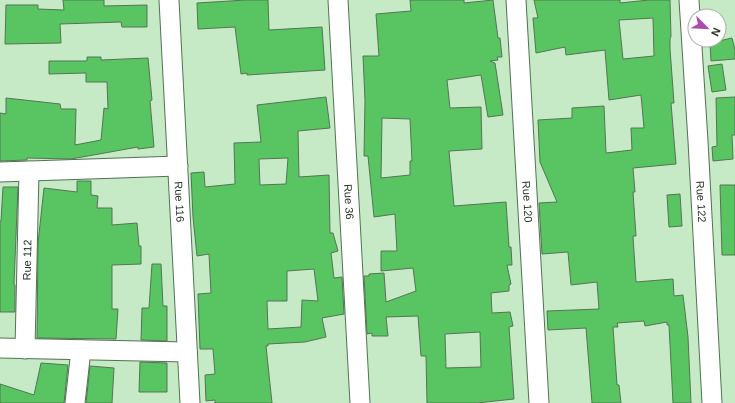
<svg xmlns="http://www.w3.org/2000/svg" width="735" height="403" font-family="Arial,sans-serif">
<rect width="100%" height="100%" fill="#c5eac5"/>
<path fill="#59c462" stroke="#547554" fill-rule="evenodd" d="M63,0h41v6l43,-1v22h-25l-1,-5 -61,2 1,19 -56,1 1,-39h32v4l26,1z
M246,0h22l1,30 53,-3 3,43 -78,5v-2l-6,1 -6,-47 -37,2 -1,-26z
M410,0h54v3l29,-3 5,38h2l2,19h-5l1,3 -8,1 5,2 8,52 -15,2 -7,-42 -34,5 3,28 31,-1 1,42 -33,2 5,55 52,-4 3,45h2l1,18h-5l4,19 -2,1v6l-18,2 1,20 18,-1 3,14 -4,1 5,72 -37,4h-50l-1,-47h-5l-3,-40 -32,1 2,19h-16v-3l-5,1 -3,-58h5v-2l15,-1 2,29 30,-11 -3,-23 -32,3v-20h16l-2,-37 -21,3 -6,-61h-4l1,-56 -2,-44h16l-3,-42 35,-3zM382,118l28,1 2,42h-2v14l-29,3zM480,332l1,35 -35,1 -1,-34z
M534,0h86v3l29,-3h21l1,37 -1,1v11l4,54h-3l5,61 -43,4 2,24h-2l3,44h-3l3,46 37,-3 1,17 9,-1 5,42 3,66h-18l-4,-78h-2v-3l-22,4 -1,-5 -27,2 1,4h-5l4,58h2l2,18h-29l-6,-75 -38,2 -1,-19 52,-2 -2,-27 -26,3 -3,-33 -26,2 -3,-51 18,-1 -17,-40 -2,-42 34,-2v-10l32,-2 2,47 26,-3 -1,-22h13l-3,-33 -32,5 -4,-50 -39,5 -1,-8 -29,6 -3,-35h5zM653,18l1,38 -31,3 -4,-39z
M732,38l3,12v9l-24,2 -1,-18z
M87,57h14v3l47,-2 4,42 -2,1 4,46 -16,2v-2l-67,12 -44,-1v2l-27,1v-48l6,1v-16l54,6 1,5h15l-1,36 26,-5 3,-32 4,1 -1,-27h-21v-9l-37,1v-13h38z
M722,64l4,26 -14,2 -4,-26z
M326,97l4,31 -32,3 1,46 30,-2 1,58h3l5,18 -7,2 3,25 8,-1 2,37 -22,4 4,19 -21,5 -37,2v2h-2l6,57h-57v-3l-9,1 -1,-26 10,-1 -2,-25h-13l-2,-55 13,-1 -2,-39 -12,2 -4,-39 -2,-44 13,-1 1,15 30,-3 -1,-41 27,-1 -4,-37zM288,158l-2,26 -26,1 -1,-26zM314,269l4,32 -16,-1 -1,27 -33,2 -1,-28h20v-30z
M735,97v38h-3l1,24 -20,2 -1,-14 5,-1 -1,-48z
M77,181h14v14l7,1 -1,12h15v17l25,-2 2,23h2v18l-29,1v44h6l-2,30 -79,-1 1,-95 6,-55 33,4z
M720,185h15v70h-13z
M3,187h15l-4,97 1,1v27h-15v-91h1z
M680,194l2,32 -13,1 -2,-32z
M152,264h9l2,42h4v35l-26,-1 1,-32h7z
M140,362l27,1v29h-28z
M41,363l27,2 -4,38h-64v-19l34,11z
M90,366l24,2 -2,35h-26z"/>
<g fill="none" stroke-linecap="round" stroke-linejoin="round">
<g stroke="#517352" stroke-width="21">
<g id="minor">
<path id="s1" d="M169,0l21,403"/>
<path id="s2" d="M338,0l22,403"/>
<path id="s3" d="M516,0l23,403"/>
<path id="s4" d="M689,0l9,141 14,262"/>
<path d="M0,172l178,-6"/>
<path d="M0,348l187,4"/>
<path id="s5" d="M25,349l4,-178"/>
<path d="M75,403l6,-53"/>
</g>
</g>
<use href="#minor" stroke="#fff" stroke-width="19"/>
</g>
<g text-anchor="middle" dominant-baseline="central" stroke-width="3" stroke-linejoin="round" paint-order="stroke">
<g font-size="11" fill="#253426" stroke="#fff">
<text stroke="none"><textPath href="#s2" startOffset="202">Rue 36</textPath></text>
<text stroke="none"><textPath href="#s4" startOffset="202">Rue 122</textPath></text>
<text stroke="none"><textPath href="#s1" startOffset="202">Rue 116</textPath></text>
<text stroke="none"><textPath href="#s3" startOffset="202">Rue 120</textPath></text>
<text stroke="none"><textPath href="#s5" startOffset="89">Rue 112</textPath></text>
</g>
</g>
<g transform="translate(707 28) rotate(114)"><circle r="19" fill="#ffffff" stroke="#a8aea8"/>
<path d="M0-3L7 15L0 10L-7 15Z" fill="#ab4ab1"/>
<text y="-6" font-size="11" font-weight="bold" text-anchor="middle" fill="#253426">N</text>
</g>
</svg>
